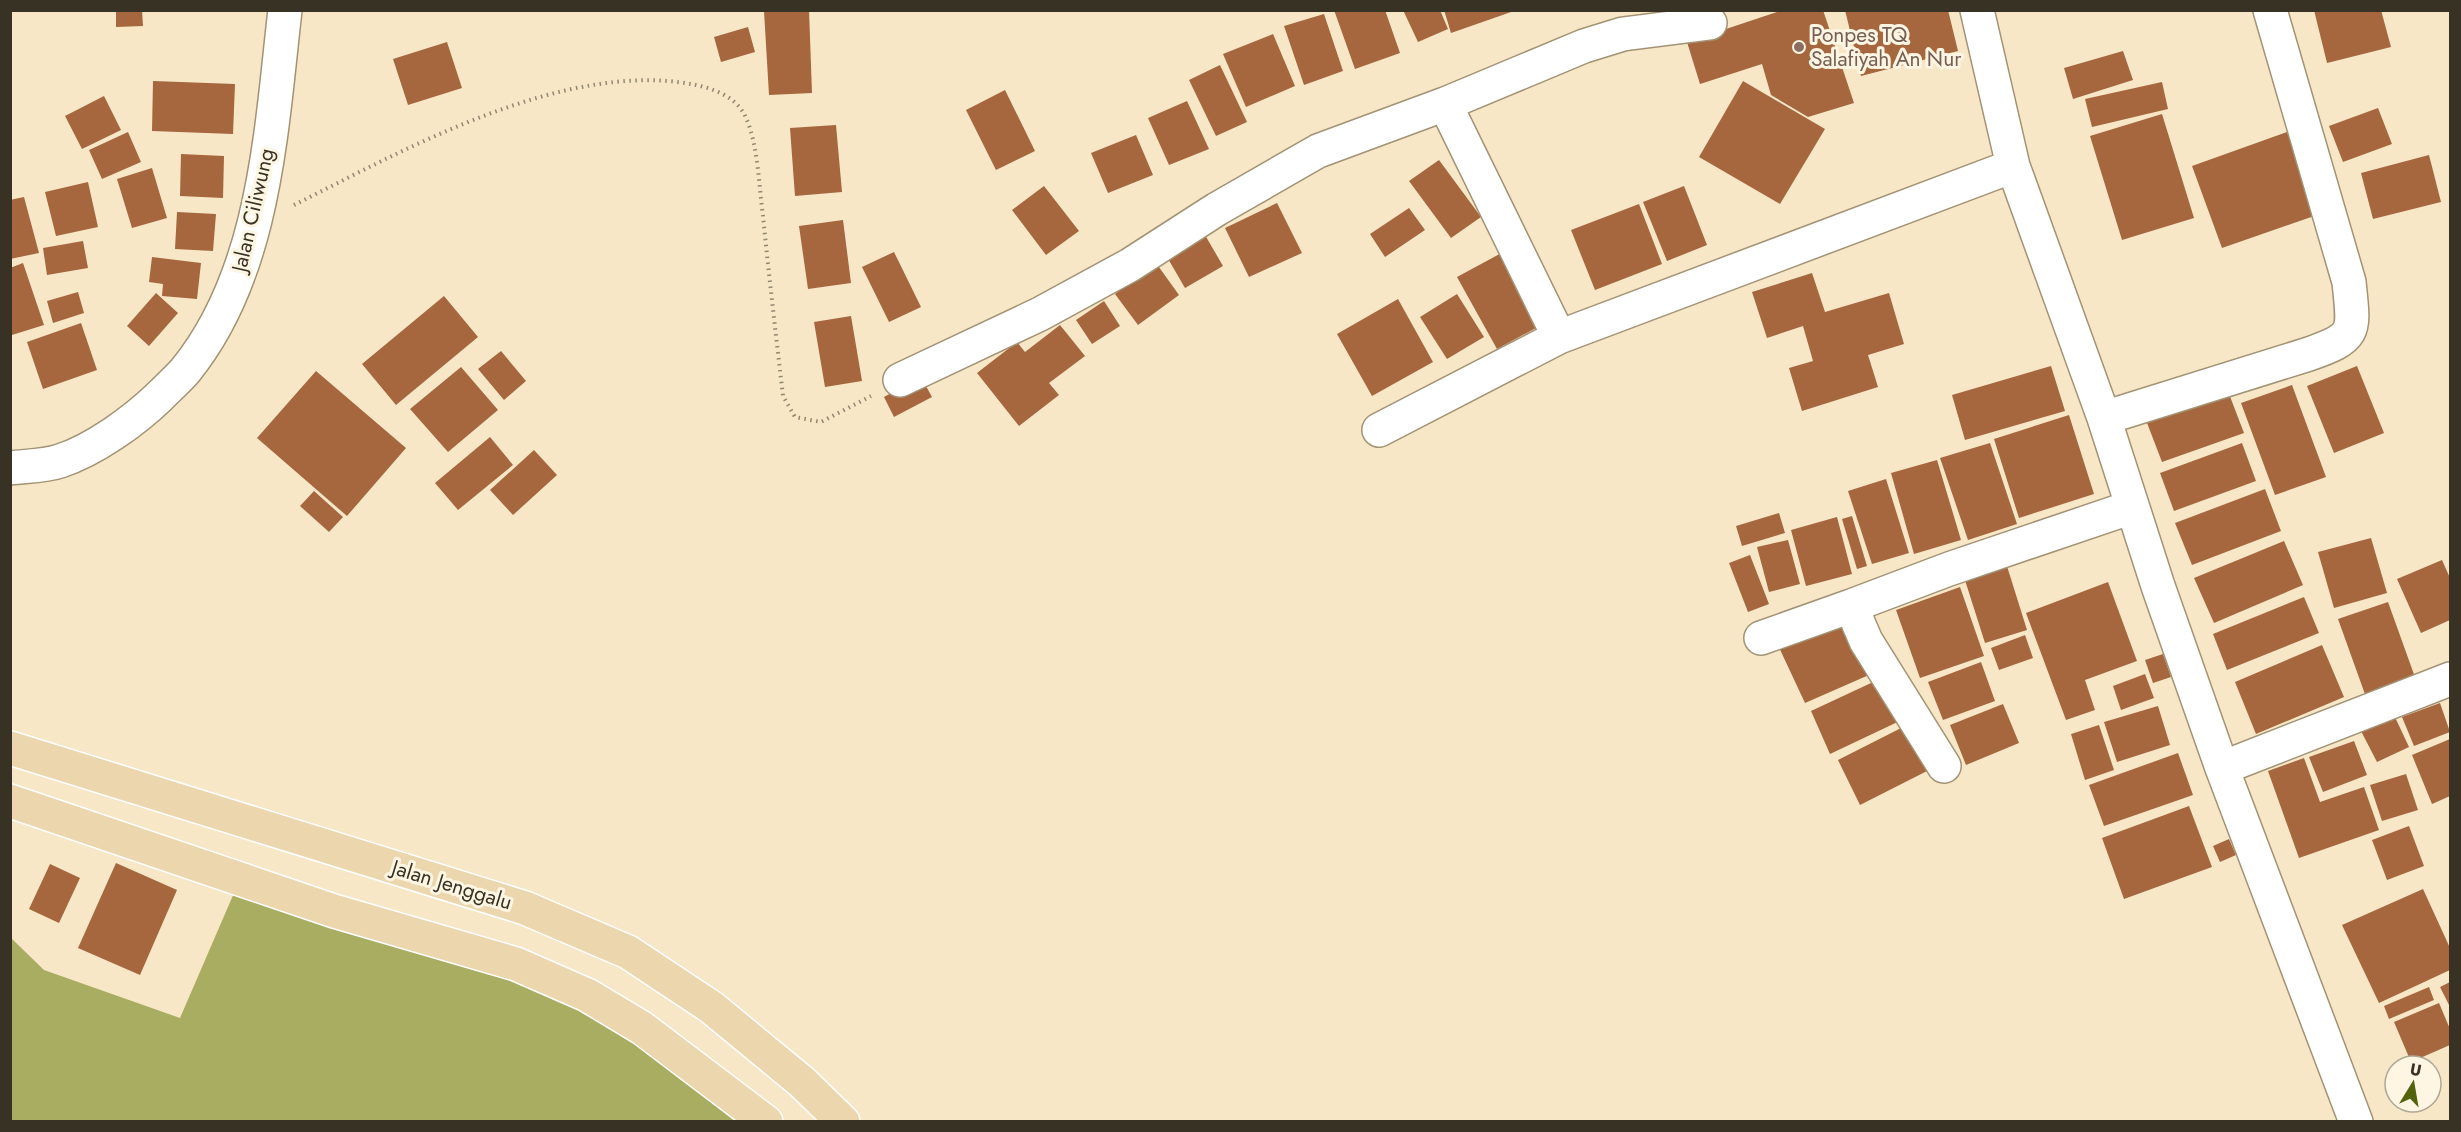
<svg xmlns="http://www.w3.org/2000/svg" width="2461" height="1132" font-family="Jost,sans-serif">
<rect width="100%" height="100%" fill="#f7e7c7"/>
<path fill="#a9ad61" d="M234,893l282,71 155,105 64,52h-724l-1,-184 34,33 136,48z"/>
<path fill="#a6663e" d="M116,10h26l1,16 -27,1z
M809,10l3,83 -43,2 -5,-84z
M1334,10h51l15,43 -45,16z
M1403,10h37l8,19 -30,13z
M1444,10h70v1l-63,22z
M1783,10h40l31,93 -46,14 -37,-22 -9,-31 -62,20 -13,-42z
M1845,10h103l10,41 -97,25z
M2314,10h67l10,37 -64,16z
M1324,14l19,57 -39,14 -20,-59z
M748,27l7,25 -34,10 -7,-25z
M1273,34l22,52 -49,21 -23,-53z
M447,42l15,46 -54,17 -15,-46z
M2123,51l10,29 -60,19 -9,-31z
M1220,65l27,57 -31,14 -27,-56z
M153,81l82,3 -2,50 -81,-3z
M1743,81l82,48 -45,75 -81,-47z
M2162,82l6,27 -76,18 -7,-28z
M1005,90l30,61 -39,19 -30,-60z
M104,96l17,34 -39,19 -17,-33z
M1187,101l22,48 -40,16 -21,-47z
M2378,108l14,36 -49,18 -14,-36z
M2162,114l32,104 -72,22 -32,-104z
M836,125l6,67 -47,4 -5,-68z
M128,132l13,30 -39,17 -13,-29z
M2287,132l30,83 -95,33 -30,-82z
M1136,135l17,40 -45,18 -17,-40z
M181,154l43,2 -1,42 -43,-2z
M2429,155l12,47 -68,17 -12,-46z
M1439,160l42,57 -30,21 -42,-57z
M152,168l15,50 -35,10 -15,-49z
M88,182l10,45 -42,9 -11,-44z
M1044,186l35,45 -33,24 -34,-45z
M1684,186l23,59 -40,16 -24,-59z
M24,197l15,56 -29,6v-59z
M1277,203l25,50 -53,24 -24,-49z
M1639,204l23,60 -67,26 -24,-60z
M1409,208l16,22 -40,27 -15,-23z
M177,212l39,2 -3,37 -38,-2z
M843,220l8,63 -43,6 -9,-63z
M1205,235l18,31 -38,22 -18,-31z
M83,241l5,27 -41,7 -4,-27z
M1507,250l40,72 -50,27 -40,-72z
M894,252l27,55 -32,15 -27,-55z
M152,257l49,6 -4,36 -35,-3 1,-12 -14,-2z
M23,263l21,62 -32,10 -2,-67z
M1156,263l23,32 -41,30 -23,-31z
M1812,273l13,39 64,-19 15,51 -36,11 10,32 -76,24 -13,-43 24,-7 -10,-35 -36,12 -15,-46z
M78,292l6,21 -31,10 -6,-22z
M156,293l22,20 -29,33 -22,-20z
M1457,294l27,43 -37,22 -27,-42z
M444,296l34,41 -82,68 -34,-41z
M1398,299l35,63 -61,34 -35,-62z
M1104,301l16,25 -28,18 -16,-24z
M851,316l11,65 -37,6 -11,-65z
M81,323l16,47 -54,19 -16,-47z
M1060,325l25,31 -36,27 10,12 -40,31 -42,-53 40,-31 8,10z
M501,351l25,30 -22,19 -26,-31z
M2051,366l14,45 -100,29 -13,-45z
M2357,366l27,67 -50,20 -27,-67z
M461,367l37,43 -50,42 -38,-43z
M316,371l90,77 -59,68 -90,-78z
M921,377l11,20 -38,20 -10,-20z
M2292,385l34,92 -51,18 -34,-92z
M2226,386l18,47 -82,29 -18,-47z
M2069,415l25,79 -75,24 -25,-79z
M490,437l23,28 -55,45 -23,-27z
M1990,443l27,81 -49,16 -28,-82z
M2242,443l14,38 -82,30 -14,-38z
M534,450l23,25 -44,40 -23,-25z
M1937,460l24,80 -47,14 -23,-81z
M1886,479l23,74 -37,11 -24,-73z
M2265,489l16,42 -89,34 -17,-42z
M314,491l29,26 -14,15 -29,-26z
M1779,513l6,20 -43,13 -6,-20z
M1852,516l15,50 -10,3 -15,-50z
M1837,517l15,57 -46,12 -15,-56z
M2371,538l16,55 -53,15 -16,-56z
M1788,540l12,44 -31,8 -12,-45z
M2284,541l19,44 -89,38 -20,-45z
M1750,555l19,49 -21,8 -19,-49z
M2442,560l8,18v42l-29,13 -24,-54z
M2006,563l21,67 -42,13 -21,-66z
M2108,582l29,79 -52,19 10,30 -29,10 -40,-107z
M1960,587l24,69 -64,22 -24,-68z
M2304,597l15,36 -92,37 -14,-36z
M2388,602l28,78 -50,17 -28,-78z
M1851,610l27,61 -73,32 -28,-60z
M2025,635l8,23 -34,12 -8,-22z
M2322,645l22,52 -88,37 -21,-52z
M2163,654l8,23 -18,6 -8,-23z
M1981,662l14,39 -52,19 -15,-38z
M2145,674l9,24 -33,12 -8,-24z
M1886,676l20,42 -76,36 -19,-43z
M2440,703l10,29 -36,14 -12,-29z
M2003,704l16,39 -53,22 -16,-40z
M2158,706l12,39 -53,17 -13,-40z
M2394,715l15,32 -32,15 -16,-31z
M1907,725l22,45 -69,35 -22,-45z
M2099,725l15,45 -29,10 -14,-46z
M2450,739v57l-18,8 -20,-49z
M2354,741l13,34 -44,17 -14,-35z
M2178,753l15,42 -89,31 -15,-41z
M2304,758l16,44 44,-15 15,43 -80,28 -31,-87z
M2406,774l12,36 -36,11 -12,-36z
M2189,806l23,61 -88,32 -22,-61z
M2409,826l15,40 -37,14 -15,-40z
M2229,839l7,16 -16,7 -7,-16z
M116,863l61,27 -37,85 -62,-27z
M50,864l30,14 -21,45 -30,-14z
M2423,889l27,59v22l-71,33 -37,-78z
M2450,982v25l-10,-20z
M2429,987l5,13 -45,19 -5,-13z
M2439,1003l11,26v16l-39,17 -17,-40z"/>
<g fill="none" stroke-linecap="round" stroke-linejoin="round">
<g stroke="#a29375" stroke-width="36">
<path id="minor" d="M1977,10l36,156 91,252 54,168 64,182 134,354
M1559,337l-114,-233 139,-58 39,-12 87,-11
M900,380l140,-66 90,-49 87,-56 101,-58 127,-47
M2104,418l205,-64c49,-17 45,-22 40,-72l-79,-272
M1379,430l180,-93 454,-171
M10,468c16,-2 35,-2 50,-7 34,-11 74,-40 99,-64 9,-9 18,-17 26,-26 80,-98 86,-240 100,-361
M1761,638l90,-32
M1944,766l-78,-125 -15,-35 98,-37 183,-62
M2222,768l228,-89"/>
</g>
<g stroke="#fff" stroke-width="36">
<path id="major" d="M10,748l515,160 103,44 83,55 91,75 41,40
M10,801l324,110 182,53 71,31 55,33 124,94"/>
</g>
<path stroke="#928771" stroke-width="4" stroke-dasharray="1.5 4.5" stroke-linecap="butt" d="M294,205c112,-56 269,-144 397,-121 21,4 46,12 55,34 12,26 13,69 17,98 6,60 13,120 20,180l12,21 26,5 50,-26"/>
<use href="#minor" stroke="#fff" stroke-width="33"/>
<use href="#major" stroke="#ecd6ad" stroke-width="33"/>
</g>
<circle fill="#8d6e63" stroke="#fef5e2" stroke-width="2" cx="1799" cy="47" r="6"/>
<g text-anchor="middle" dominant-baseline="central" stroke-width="6" stroke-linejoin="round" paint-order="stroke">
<g font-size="21" fill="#785e54" stroke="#fef5e2" text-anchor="start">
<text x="1811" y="35">Ponpes TQ<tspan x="1811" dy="24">Salafiyah An Nur</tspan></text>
</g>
<g font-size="21" fill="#383225" stroke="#fef5e2">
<text transform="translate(253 210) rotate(-77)">Jalan Ciliwung</text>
<text transform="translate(452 885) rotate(17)">Jalan Jenggalu</text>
</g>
</g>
<rect width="2461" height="1132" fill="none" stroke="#383225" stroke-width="24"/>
<g transform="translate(2413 1084) rotate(11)"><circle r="28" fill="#fef5e2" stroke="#afa796" stroke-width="1.5"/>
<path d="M0-4.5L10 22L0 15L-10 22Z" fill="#51630c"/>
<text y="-9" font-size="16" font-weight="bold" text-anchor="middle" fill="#383225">U</text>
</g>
</svg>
